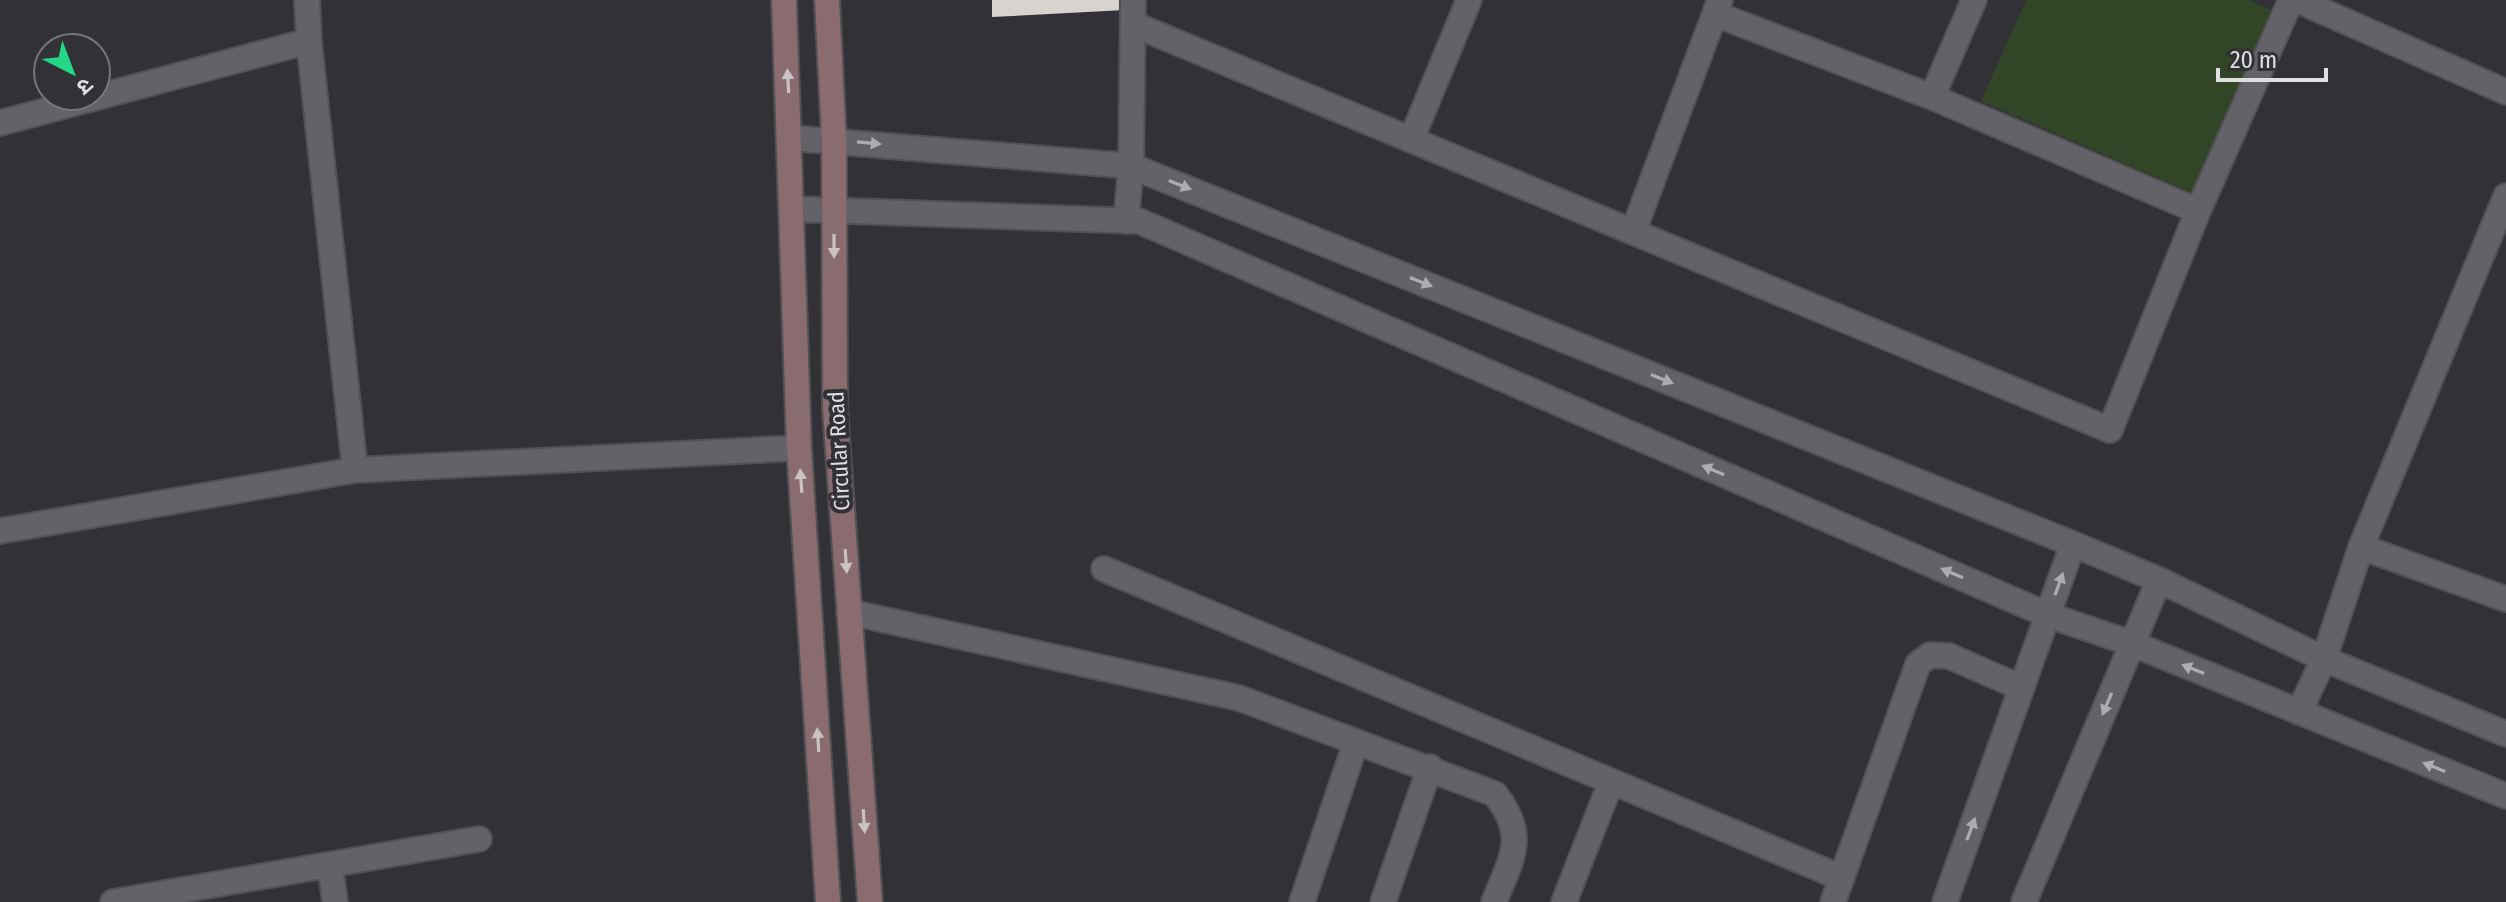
<svg xmlns="http://www.w3.org/2000/svg" width="2506" height="902" font-family="'Fira Sans Condensed','Noto Sans Devanagari',sans-serif">
<rect width="100%" height="100%" fill="#323136"/>
<path fill="#334527" d="M2026,0h223l31,14 -79,183 -220,-96z"/>
<path fill="#d9d3cf" d="M992,0h133v10l-133,7z"/>
<g fill="none" stroke-linecap="round" stroke-linejoin="round">
<g stroke="#515054" stroke-width="28">
<path id="street" d="M307,0l2,41 46,429
M2297,0l209,92
M1135,25l498,207 87,-232
M1932,97l42,-97
M0,123l309,-82
M791,138l340,28 942,378 86,36 165,79 182,75
M1411,140l58,-140
M791,209l348,12 909,394 85,29 373,152
M2198,211l93,-211
M1126,221l5,-55 2,-166
M1633,232l477,198 88,-219 -266,-114 -217,-83
M0,531l355,-61 444,-22
M2361,547l145,52
M1104,569l738,309
M849,612l390,86 256,96c33,42 17,63 -1,108
M2299,712l25,-53 37,-112 145,-351
M330,865l5,37
M113,902l366,-63
M1302,902l54,-160
M1383,902l47,-135
M1564,902l47,-120
M1833,902l85,-238 12,-9 19,1 73,32
M1945,902l128,-358
M2024,902l135,-322"/>
</g>
<g stroke="#515054" stroke-width="28">
<path id="secondary" d="M784,0l15,448 29,454
M827,0l7,140 1,269 35,493"/>
</g>
<use href="#street" stroke="#636268" stroke-width="24"/>
<use href="#secondary" stroke="#8a6c70" stroke-width="24"/>
</g>
<defs><path id="oneway-solid" d="M-6-.8H1V-3.2L6.5 0L1 3.2V.8H-6Z" transform="scale(2)"/></defs>
<g fill="#cac2c5">
<use href="#oneway-solid" transform="translate(788 81) rotate(-93)"/>
<use href="#oneway-solid" transform="translate(834 246) rotate(90)"/>
<use href="#oneway-solid" transform="translate(801 481) rotate(-94)"/>
<use href="#oneway-solid" transform="translate(846 561) rotate(86)"/>
<use href="#oneway-solid" transform="translate(818 740) rotate(-94)"/>
<use href="#oneway-solid" transform="translate(864 821) rotate(86)"/>
</g>
<g fill="#adacb1">
<use href="#oneway-solid" transform="translate(869 143) rotate(5)"/>
<use href="#oneway-solid" transform="translate(1180 185) rotate(22)"/>
<use href="#oneway-solid" transform="translate(1421 282) rotate(22)"/>
<use href="#oneway-solid" transform="translate(1662 379) rotate(22)"/>
<use href="#oneway-solid" transform="translate(1713 470) rotate(-157)"/>
<use href="#oneway-solid" transform="translate(1952 573) rotate(-157)"/>
<use href="#oneway-solid" transform="translate(2059 584) rotate(-70)"/>
<use href="#oneway-solid" transform="translate(2193 669) rotate(-158)"/>
<use href="#oneway-solid" transform="translate(2107 704) rotate(113)"/>
<use href="#oneway-solid" transform="translate(2434 767) rotate(-158)"/>
<use href="#oneway-solid" transform="translate(1971 829) rotate(-70)"/>
</g>
<g text-anchor="middle" dominant-baseline="central" stroke-width="8" stroke-linejoin="round" paint-order="stroke">
<g font-size="22" fill="#dfdee1" stroke="#323136">
<text transform="translate(839 451) rotate(-93)">Circular Road</text>
</g>
</g>
<g transform="translate(72 72) rotate(138)"><circle r="38" fill="#323136" stroke="#77767a" stroke-width="2"/>
<path d="M0-6L14 30L0 20L-14 30Z" fill="#22d887"/>
<text y="-12" font-size="22" font-weight="bold" text-anchor="middle" fill="#dfdee1">उ</text>
</g>
<path d="M2218 68v12h108v-12" fill="none" stroke="#dfdee1" stroke-width="4"/>
<text x="2230" y="68" font-size="24" fill="#dfdee1" stroke="#323136" stroke-width="6" paint-order="stroke">20 m</text>
</svg>
